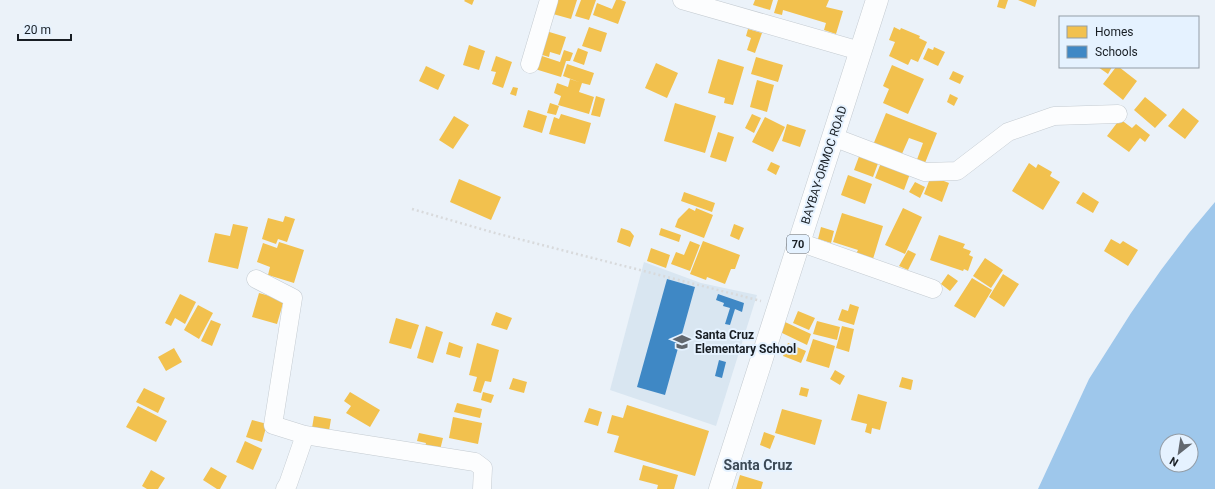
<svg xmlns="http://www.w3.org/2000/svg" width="1215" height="489" font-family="Roboto,sans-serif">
<rect width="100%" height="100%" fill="#ebf2f9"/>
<path fill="#d9e6f1" d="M644,262l57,21 56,12 -41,131 -106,-36z"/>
<path fill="#9ec7eb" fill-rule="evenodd" d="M1215,202v287h-177l51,-110 42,-66 30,-43 28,-37zM1167,441h24v24h-24z"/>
<path fill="#f2c14e" d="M465,0h9l-2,5 -8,-4z
M557,0h20l-6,19 -18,-5z
M581,0h15l-7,20 -14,-4z
M616,0h5l5,2 -8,22 -25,-9 4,-12 15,6z
M755,0h18l-3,10 -17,-5z
M778,0h51l-3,7 17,4 -7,23 -12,-4 2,-7 -43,-13 -1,5 -8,-2z
M999,0h9l-3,9 -8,-2z
M1018,0h19l-2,7z
M589,27l18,6 -6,19 -19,-6z
M894,27l6,3 1,-2 19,8 -1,2 8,4 -9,20 -7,-3 -3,6 -19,-9 6,-14 -6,-2z
M748,29l14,4 -7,20 -8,-3 4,-12 -5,-2z
M546,31l20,6 -6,18 -10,-3 -1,5 -10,-3z
M469,45l16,6 -6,19 -16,-5z
M934,47l11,5 -7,14 -15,-7 5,-11 5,2z
M578,48l10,4 -4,13 -11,-4z
M564,50l9,3 -3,8h-4l-5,16 -26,-8 4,-14 21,7z
M496,56l16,6 -9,26 -11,-4 4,-12 -5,-1z
M756,57l27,8 -5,17 -27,-8z
M718,59l26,8 -11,38 -9,-2 1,-5 -17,-5z
M656,63l22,10 -11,25 -22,-10z
M567,64l27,9 -4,12 -8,-2 -3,9 15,5 -5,17 -31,-9 3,-9 -7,-3 3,-10 11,4 2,-8 9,3 -16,-6z
M892,65l32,14 -16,35 -25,-11 6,-14 -6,-3z
M426,66l19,9 -7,15 -19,-9z
M1098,67h14l-4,7z
M1116,67h3l18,14 -14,19 -20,-16z
M953,71l11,5 -4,8 -11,-5z
M757,80l17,5 -7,27 -17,-5z
M513,87l5,1 -2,8 -6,-2z
M950,94l8,4 -4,8 -7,-4z
M596,96l9,3 -5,18 -9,-2z
M1145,97l22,18 -12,13 -21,-18z
M550,103l9,3 -3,9 -9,-2z
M675,103l41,13 -11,37 -41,-12z
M1183,108l16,13 -14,18 -17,-13z
M528,110l19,6 -5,17 -19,-6z
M886,113l51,20 -14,35 -8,-3 8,-22 -14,-5 -8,18 -28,-11z
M561,114l30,9 -6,21 -36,-10 5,-17 5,2z
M752,114l9,4 -7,15 -9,-5z
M454,116l15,9 -16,24 -14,-9z
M765,117l20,10 -12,25 -21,-10z
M1120,119l12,9 4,-4 14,11 -5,7 -5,-4 -11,14 -22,-16z
M787,124l19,6 -6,17 -18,-6z
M718,132l16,5 -8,25 -16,-5z
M861,151l19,7 -7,19 -19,-7z
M882,160l29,11 -7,19 -29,-12z
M771,162l9,4 -4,9 -9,-5z
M1029,163l7,5 2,-4 14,8 -2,4 10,6 -17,28 -31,-19z
M848,175l24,9 -7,20 -24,-9z
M931,176l18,7 -7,19 -18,-8z
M459,179l42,18 -10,23 -41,-18z
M915,182l10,5 -5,11 -11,-6z
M684,192l31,11 -3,9 -31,-11z
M1083,192l16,10 -6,11 -17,-10z
M689,208l6,3 1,-3 17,7 -9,23 -29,-11 3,-8z
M903,208l19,9 -17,37 -20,-9z
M842,213l41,13 -10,33 -17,-5 2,-4 -25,-8z
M285,216l10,3 -8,23 -9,-3 -2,5 -14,-5 6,-21 15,4z
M233,224l15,3 -10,42 -30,-7 7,-29 15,3z
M734,224l10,4 -5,12 -9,-4z
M821,227l13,4 -3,12 -13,-4z
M621,228l9,3 4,5 -4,11 -13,-5z
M661,228l20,7 -2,7 -20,-7z
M939,235l26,9 -2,4 8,3 -2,4 4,2 -5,14 -4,-2 -1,2 -33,-11z
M1111,239l9,5 3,-3 15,9 -10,16 -24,-15z
M690,241l10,4 -10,26 -19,-7 5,-12 8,3z
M703,241l37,14 -5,14h-4l-6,15 -18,-7 -1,3 -16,-6z
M279,242l25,8 -10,33 -26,-8 2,-8 -13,-5 6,-19 14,5z
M651,248l19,7 -4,13 -19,-7z
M908,250l8,4 -8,16 -9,-4z
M985,258l18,12 -12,18 -18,-12z
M948,274l10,7 -8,10 -9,-7z
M1003,274l16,10 -15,23 -15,-10z
M972,278l20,12 -17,28 -21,-12z
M259,293l25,7 -7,24 -25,-7z
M180,294l16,8 -11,22 -10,-6 -4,8 -6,-3z
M850,304l9,3 -5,18 -16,-5 4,-11 6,2z
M198,305l15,8 -14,26 -15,-9z
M798,311l17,7 -6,12 -16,-7z
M496,312l16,6 -5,12 -16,-5z
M396,318l23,7 -8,24 -22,-6z
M211,320l10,4 -9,22 -11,-5z
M817,321l23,6 -3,13 -24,-6z
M785,322l26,12 -4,11 -27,-13z
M426,326l17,6 -10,31 -16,-5z
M842,326l12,3 -5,23 -13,-4z
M813,339l22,7 -6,22 -23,-7z
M449,342l14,5 -3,11 -14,-4z
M477,343l22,7 -8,32 -6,-1 -4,12 -8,-2 4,-14 -8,-2z
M788,343l18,8 -5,12 -18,-7z
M174,348l8,14 -16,9 -8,-14z
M835,370l10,6 -5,9 -10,-6z
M902,377l11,3 -2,10 -12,-3z
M513,378l14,4 -3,11 -15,-4z
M801,387l8,2 -2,8 -8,-2z
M144,388l21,10 -7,15 -22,-11z
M350,392l30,18 -10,17 -24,-14 5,-7 -7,-5z
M483,392l11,3 -3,8 -10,-3z
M858,394l29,8 -7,28 -8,-2 -1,6 -6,-2 2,-8 -16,-4z
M457,403l25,6 -2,9 -26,-6z
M627,405l82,26 -14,45 -81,-24 5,-16 -12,-3 5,-18 11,3z
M138,406l29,15 -11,21 -30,-15z
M589,408l13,4 -4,14 -14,-4z
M782,409l40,11 -7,25 -40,-12z
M314,416l17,3 -2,12 -17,-3z
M453,417l29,6 -4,21 -29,-6z
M252,420l15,4 -5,18 -16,-5z
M764,432l11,4 -5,13 -10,-4z
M419,433l24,5 -3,12 -15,-3 1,-4 -9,-2z
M245,441l17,8 -9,21 -17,-8z
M643,465l35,10 -4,14h-17l1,-4 -19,-5z
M211,467l16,9 -7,13h-3l-14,-9z
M151,470l14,8 -7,11h-11l-5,-3z
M740,475l23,7 -2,7h-25z"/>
<path fill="#3f88c5" d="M667,279l28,8 -30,108 -28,-8z
M718,294l26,9 -2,9 -7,-3 -5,16 -5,-1 5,-16 -7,-2 1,-3 -8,-3z
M719,360l7,2 -4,16 -7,-2z"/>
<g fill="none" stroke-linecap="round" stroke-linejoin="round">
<g stroke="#c4cbd1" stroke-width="19">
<path id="minor" d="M682,0l178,51
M530,64l19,-64
M833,137l92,35 32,-1 51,-39 46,-16 64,-2
M799,242l134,47
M256,279l37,19 -20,127 32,10
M285,489l3,-5 17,-49 170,27 8,6 -1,21"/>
</g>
<g stroke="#c4cbd1" stroke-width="23">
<path id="highway" d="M720,489l157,-489"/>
</g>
<path stroke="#d8dadc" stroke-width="2.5" stroke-dasharray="2 3" stroke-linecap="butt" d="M412,209l83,24 266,68"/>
<use href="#minor" stroke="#fcfdfe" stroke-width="18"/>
<use href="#highway" stroke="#fcfdfe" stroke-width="22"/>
</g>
<defs>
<g id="school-bare" transform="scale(1.38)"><path d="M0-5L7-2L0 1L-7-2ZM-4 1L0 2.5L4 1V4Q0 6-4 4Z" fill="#62686f" stroke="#e5f2ff" stroke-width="2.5" paint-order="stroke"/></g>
</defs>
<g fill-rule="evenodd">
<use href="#school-bare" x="682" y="342"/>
</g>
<g text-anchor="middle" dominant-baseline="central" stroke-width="4" stroke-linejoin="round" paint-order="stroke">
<rect fill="#e5f2ff" stroke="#565e66" stroke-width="1" x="787" y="235" width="22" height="18" rx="3"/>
<g font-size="11" font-weight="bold" fill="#181e24">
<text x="798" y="244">70</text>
</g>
<g font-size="12" fill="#181e24" stroke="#e5f2ff">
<text transform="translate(824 165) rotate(-72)">BAYBAY-ORMOC ROAD</text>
</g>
<g font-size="12" font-weight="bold" fill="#181e24" stroke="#e5f2ff" text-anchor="start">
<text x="695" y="335">Santa Cruz<tspan x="695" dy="14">Elementary School</tspan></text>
</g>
<g font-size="14" font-weight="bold" fill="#3c4a57" stroke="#e5f2ff">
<text x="758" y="465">Santa Cruz</text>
</g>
</g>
<rect x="1059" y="16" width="140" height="52" fill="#e5f2ff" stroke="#939da7"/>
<rect x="1067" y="26" width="20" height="12" fill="#f2c14e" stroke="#939da7"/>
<text x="1095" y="36" font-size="12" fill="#181e24">Homes</text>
<rect x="1067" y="46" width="20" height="12" fill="#3f88c5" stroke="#939da7"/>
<text x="1095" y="56" font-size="12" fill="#181e24">Schools</text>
<g transform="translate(1179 453) rotate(210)"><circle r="19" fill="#e5f2ff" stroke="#939da7"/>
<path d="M0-3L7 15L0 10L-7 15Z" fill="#62686f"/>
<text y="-6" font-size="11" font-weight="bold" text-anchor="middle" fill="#181e24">N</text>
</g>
<path d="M18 34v6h53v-6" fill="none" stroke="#181e24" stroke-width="2"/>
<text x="24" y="34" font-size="12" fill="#181e24" stroke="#e5f2ff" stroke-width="3" paint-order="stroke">20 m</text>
</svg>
